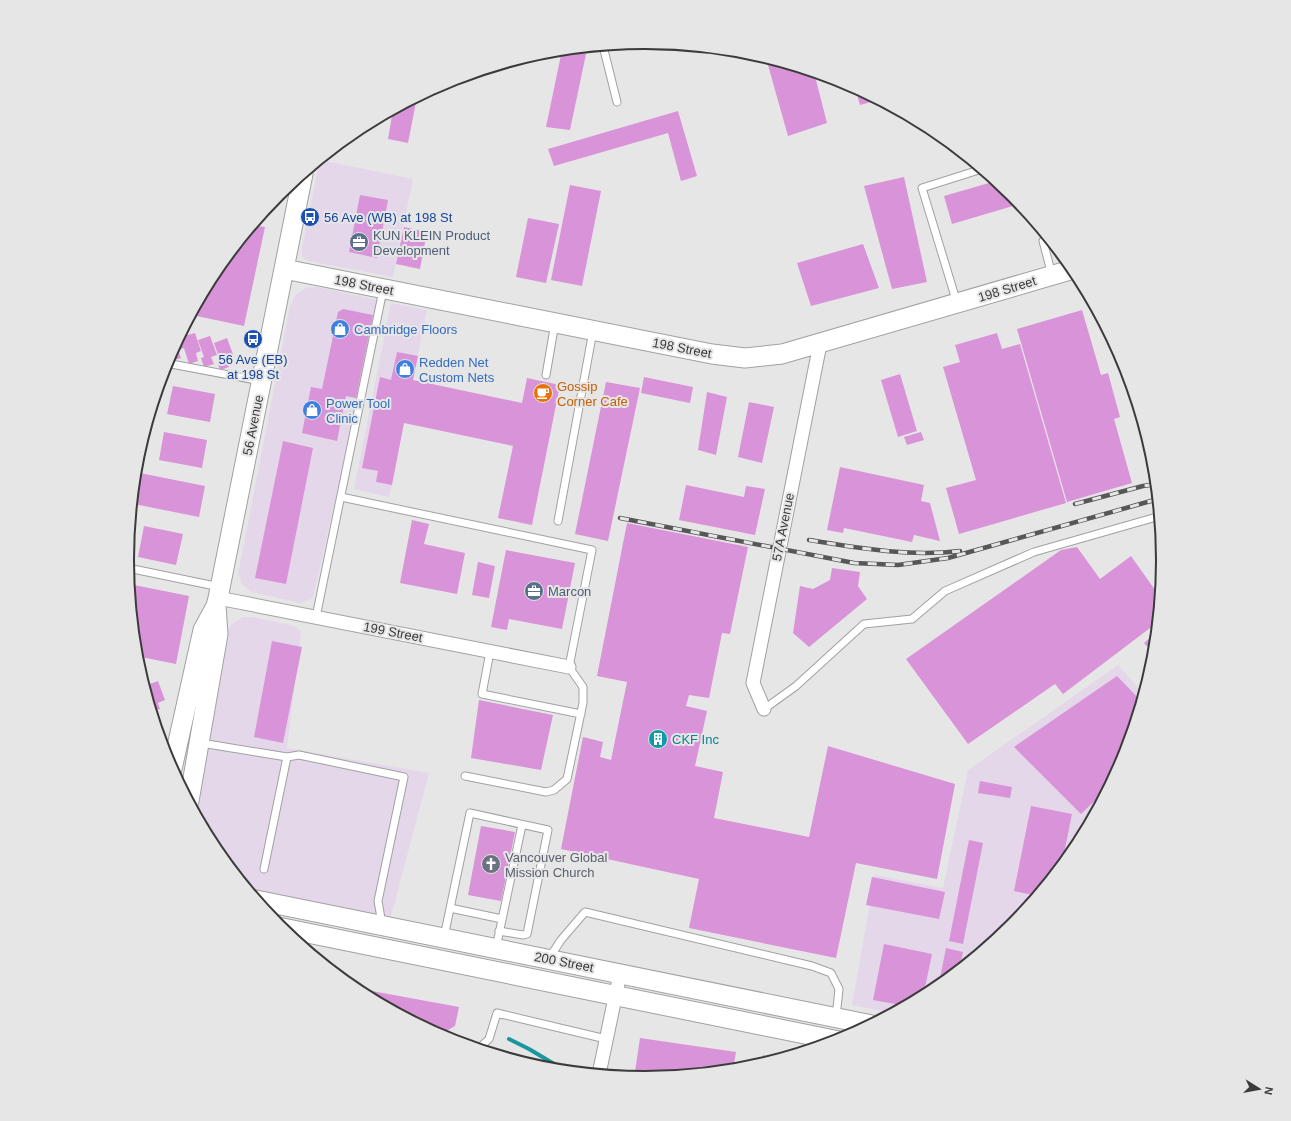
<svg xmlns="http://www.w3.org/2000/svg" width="1291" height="1121" font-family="Helvetica,sans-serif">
<rect width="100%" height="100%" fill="#e6e6e7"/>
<path fill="#e4d7ea" d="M320,160l93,19 -20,98 -85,-16 -5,-3 -2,-6z
M308,287h9l60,13 -30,148 -34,150 -12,5 -50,-11 -9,-8 -4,-10 52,-268 6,-12z
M391,303l36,7 -38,187 -35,-8z
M243,617h8l44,9 6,6 -14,116 142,25 -39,147 -142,-30 -34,-42 -20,-38 31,-174 6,-11z
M1118,665l26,29 -20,65 -48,90 -64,78 -79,65 -40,21 -41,-8 23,-130 68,13 25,-118z"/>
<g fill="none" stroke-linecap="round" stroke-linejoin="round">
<path stroke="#19979e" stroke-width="4" d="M509,1039l20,10 37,22
M459,1043l5,-1"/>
</g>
<path fill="#d993d8" d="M562,50l24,4 -16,76 -24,-3z
M766,58l48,14 13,51 -39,13z
M855,88l17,8 6,4 -18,5z
M417,97l-9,46 -20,-4 5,-29z
M678,111l19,65 -16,5 -13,-48 -114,33 -6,-17z
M904,177l23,105 -35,7 -28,-103z
M996,181l16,13 8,10 -68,20 -8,-28z
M570,185l31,6 -19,95 -31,-6z
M360,195l28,5 -11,58 -28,-6z
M528,218l31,6 -13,59 -30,-6z
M253,225l12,2 -21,99 -52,-11 23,-43z
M404,227l23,5 -7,37 -24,-5z
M863,244l16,44 -68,18 -14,-43z
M343,309l30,6 -17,83 -10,-2 -9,45 -35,-8 9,-46 11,2 16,-77z
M1082,310l19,65 7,-2 12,44 -6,2 18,64 -65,19 -50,-173z
M195,333l6,18 -5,2 2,8 -9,3 -5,-16 -6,2 3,8 -10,3 -1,-5 10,-19z
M997,333l5,16 18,-5 46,159 -107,31 -13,-46 30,-8 -33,-113 17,-5 -5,-17z
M210,336l7,19 -6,2 3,7 -10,3 -3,-9 3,-1 -6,-17z
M227,338l7,19 -7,3 2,7 -9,3 -3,-9 3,-1 -6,-17z
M397,352l21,4 -5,24 109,23 5,-25 33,7 -28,140 -34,-7 15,-72 -109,-23 -12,62 -16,-3 2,-11 -16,-3 18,-91 11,3z
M900,374l17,57 -19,6 -17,-57z
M644,377l49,10 -3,16 -49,-10z
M606,382l34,6 -32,153 -33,-7z
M173,386l42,8 -5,28 -43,-8z
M707,392l20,5 -11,58 -18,-5z
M749,402l25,5 -12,56 -24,-6z
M164,432l43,8 -5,28 -43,-8z
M921,432l3,8 -17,5 -3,-8z
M283,441l30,7 -27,136 -31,-6z
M840,467l84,18 -3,16 9,2 10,38 -26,-6 -2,7 -68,-14 -1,5 -16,-3z
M140,473l65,13 -6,31 -65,-13z
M686,485l58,12 2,-11 19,3 -10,46 -76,-15z
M412,520l17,4 -5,20 41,9 -8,41 -57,-11z
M627,523l121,24 -18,87 -8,-1 -13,65 -20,-3 -3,11 21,5 -12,55 28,6 -9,46 95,19 19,-91 127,38 -18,95 -81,-16 -20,95 -147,-30 10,-49 -138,-30 22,-112 20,5 -3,15 11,3 16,-78 -30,-6z
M144,526l39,8 -7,31 -38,-8z
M1077,547l23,32 31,-23 29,41 -2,25 -95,72 -8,-10 -87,60 -62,-85 155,-109z
M506,550l69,13 -13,66 -53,-10 -2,11 -16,-3z
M478,562l17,4 -6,32 -17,-3z
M832,568l28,4 -2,14 9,13 -58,48 -16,-14 7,-47 13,3 17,-9z
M129,584l60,12 -13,68 -40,-8z
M1157,632l-2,17 -3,3 -8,-9z
M272,641l30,6 -19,96 -29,-6z
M1117,676l25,26 -18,57 -14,27 -29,28 -67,-67z
M158,681l7,19 -7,3 2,6 -8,2 -2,-7h2l-8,-18z
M479,700l74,15 -12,55 -70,-12z
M980,781l32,6 -2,11 -32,-5z
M1031,806l41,8 -11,54 -23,28 -24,-5z
M481,826l34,6 -14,69 -33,-6z
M969,840l14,3 -20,101 -14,-3z
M872,877l73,15 -6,27 -73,-14z
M884,944l48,10 -9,43 -17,9 -33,-6z
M946,948l17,4 -4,19 -21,17z
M372,991l87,16 -4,19 -14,8 -6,-1 -64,-34z
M640,1038l96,14 -3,18 -88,9 -11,-1z
M763,1055l18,4 -20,6z"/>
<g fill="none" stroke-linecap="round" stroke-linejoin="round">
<g stroke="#a1a1a2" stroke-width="9">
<path id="lane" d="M603,46l14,56
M1049,239l-6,2 9,34
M957,303l-35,-115 60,-19
M166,363l95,18
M546,375l9,-52
M341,497l251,53 -23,117 14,20v16l-16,76 -13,11 -8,2 -81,-16
M558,521l35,-190
M128,568l92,19
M316,617l67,-327
M490,652l-8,42 99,20
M764,709l32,-23 68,-62 48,-5 33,-28 89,-39 126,-36
M201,743l86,14 12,-2 105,22 -26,124 4,23
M264,869l23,-112
M450,908l52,11
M444,937l26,-124 78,17 -21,104 -4,1 -24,-4
M496,948l26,-123
M550,957l11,-17 24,-28 227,54 19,7 8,16 -3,28
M478,1049l11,-10 8,-26 109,26"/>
</g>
<g stroke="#a1a1a2" stroke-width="15">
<path id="street" d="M218,598l351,69
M764,709l-11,-26 67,-339
M599,1074l21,-100"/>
</g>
<g stroke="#a1a1a2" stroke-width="21">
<path id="secondary" d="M284,269l428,85 33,4 37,-4 292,-85
M172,769l31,-139 13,-24 2,-8 85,-424
M189,801l29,-167 -2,-28
M256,900l616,125
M278,927l561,114"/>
</g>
<use href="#lane" stroke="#fff" stroke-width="7"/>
<use href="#street" stroke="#fff" stroke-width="13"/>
<use href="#secondary" stroke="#fff" stroke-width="19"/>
<g stroke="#575758" stroke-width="4.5">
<path id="rail" d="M1075,504l68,-18 14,-2
M620,518l234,45 44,2 50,-7 210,-59
M809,540c50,8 100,17 151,11"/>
</g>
<use href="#rail" stroke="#e6e6e7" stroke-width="3" stroke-dasharray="9" stroke-linecap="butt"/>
</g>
<defs>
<g id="bus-disc" transform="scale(1)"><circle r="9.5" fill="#1a4fb4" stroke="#e6e6e7"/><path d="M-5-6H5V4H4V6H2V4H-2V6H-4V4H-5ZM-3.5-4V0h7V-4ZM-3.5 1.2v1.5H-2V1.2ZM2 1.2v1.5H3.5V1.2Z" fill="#fff"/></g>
<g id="office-disc" transform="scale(1)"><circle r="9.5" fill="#5c6f8a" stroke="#e6e6e7"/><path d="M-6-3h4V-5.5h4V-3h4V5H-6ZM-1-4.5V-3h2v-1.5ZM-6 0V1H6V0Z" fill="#fff"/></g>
<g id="shop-disc" transform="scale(1)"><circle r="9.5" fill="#3f7fe0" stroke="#e6e6e7"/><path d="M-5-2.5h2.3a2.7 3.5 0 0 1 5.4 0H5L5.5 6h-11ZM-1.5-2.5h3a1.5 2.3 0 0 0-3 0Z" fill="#fff"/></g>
<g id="cafe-disc" transform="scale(1)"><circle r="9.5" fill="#e8710a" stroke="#e6e6e7"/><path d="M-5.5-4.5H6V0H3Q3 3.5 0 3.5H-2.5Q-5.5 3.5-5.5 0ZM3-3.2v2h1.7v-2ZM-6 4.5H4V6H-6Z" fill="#fff"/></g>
<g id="building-disc" transform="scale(1)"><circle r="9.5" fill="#0f9aa8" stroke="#e6e6e7"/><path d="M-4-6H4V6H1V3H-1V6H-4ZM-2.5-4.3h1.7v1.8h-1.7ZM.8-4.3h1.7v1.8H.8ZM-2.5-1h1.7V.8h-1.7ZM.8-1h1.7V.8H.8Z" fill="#fff"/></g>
<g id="church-disc" transform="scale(1)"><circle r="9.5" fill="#6b7280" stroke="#e6e6e7"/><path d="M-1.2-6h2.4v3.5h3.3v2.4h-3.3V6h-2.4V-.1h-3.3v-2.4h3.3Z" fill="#fff"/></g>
</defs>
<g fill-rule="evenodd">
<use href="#bus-disc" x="310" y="217"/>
<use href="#office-disc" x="359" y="242"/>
<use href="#shop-disc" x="340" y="329"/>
<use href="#bus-disc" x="253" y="339"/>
<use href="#shop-disc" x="405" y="369"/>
<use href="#cafe-disc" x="543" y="393"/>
<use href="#shop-disc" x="312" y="410"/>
<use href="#office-disc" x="534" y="591"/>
<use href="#building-disc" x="658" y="739"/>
<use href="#church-disc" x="491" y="864"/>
</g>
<g text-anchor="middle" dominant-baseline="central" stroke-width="4" stroke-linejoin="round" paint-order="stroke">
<g font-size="13" fill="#164399" stroke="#e6e6e7" text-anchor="start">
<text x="324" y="217">56 Ave (WB) at 198 St</text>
<text x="253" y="359" text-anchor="middle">56 Ave (EB)<tspan x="253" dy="15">at 198 St</tspan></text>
</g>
<g font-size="13" fill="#4e5e75" stroke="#e6e6e7" text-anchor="start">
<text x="373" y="235">KUN KLEIN Product<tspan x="373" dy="15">Development</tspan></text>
<text x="548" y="591">Marcon</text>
</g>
<g font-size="13" fill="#3b3b3b" stroke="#e6e6e7">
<text transform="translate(364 285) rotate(11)">198 Street</text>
<text transform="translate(1007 289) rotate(-17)">198 Street</text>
<text transform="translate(682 348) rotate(11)">198 Street</text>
<text transform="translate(253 425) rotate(-79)">56 Avenue</text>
<text transform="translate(783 527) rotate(-79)">57A Avenue</text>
<text transform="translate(393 632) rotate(11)">199 Street</text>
<text transform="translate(564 962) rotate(11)">200 Street</text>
</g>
<g font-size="13" fill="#366cbe" stroke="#e6e6e7" text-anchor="start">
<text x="354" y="329">Cambridge Floors</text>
<text x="419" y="362">Redden Net<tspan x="419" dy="15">Custom Nets</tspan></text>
<text x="326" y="403">Power Tool<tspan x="326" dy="15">Clinic</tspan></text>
</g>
<g font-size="13" fill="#c56008" stroke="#e6e6e7" text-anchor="start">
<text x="557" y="386">Gossip<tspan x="557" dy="15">Corner Cafe</tspan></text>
</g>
<g font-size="13" fill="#0d838f" stroke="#e6e6e7" text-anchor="start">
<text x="672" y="739">CKF Inc</text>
</g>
<g font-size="13" fill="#5b616d" stroke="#e6e6e7" text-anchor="start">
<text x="505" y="857">Vancouver Global<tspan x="505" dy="15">Mission Church</tspan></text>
</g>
</g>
<path d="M0 0H1291V1121H0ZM134 560a511 511 0 1 1 1022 0a511 511 0 1 1-1022 0Z" fill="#e6e6e7" fill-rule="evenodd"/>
<path fill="none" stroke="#3b3b3b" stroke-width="2" d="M134 560a511 511 0 1 1 1022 0a511 511 0 1 1-1022 0Z"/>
<g transform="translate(1259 1089) rotate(101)" stroke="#e6e6e7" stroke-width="3" paint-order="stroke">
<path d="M0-3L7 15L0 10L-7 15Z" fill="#3b3b3b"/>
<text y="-6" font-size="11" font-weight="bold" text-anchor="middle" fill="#3b3b3b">N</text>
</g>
</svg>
